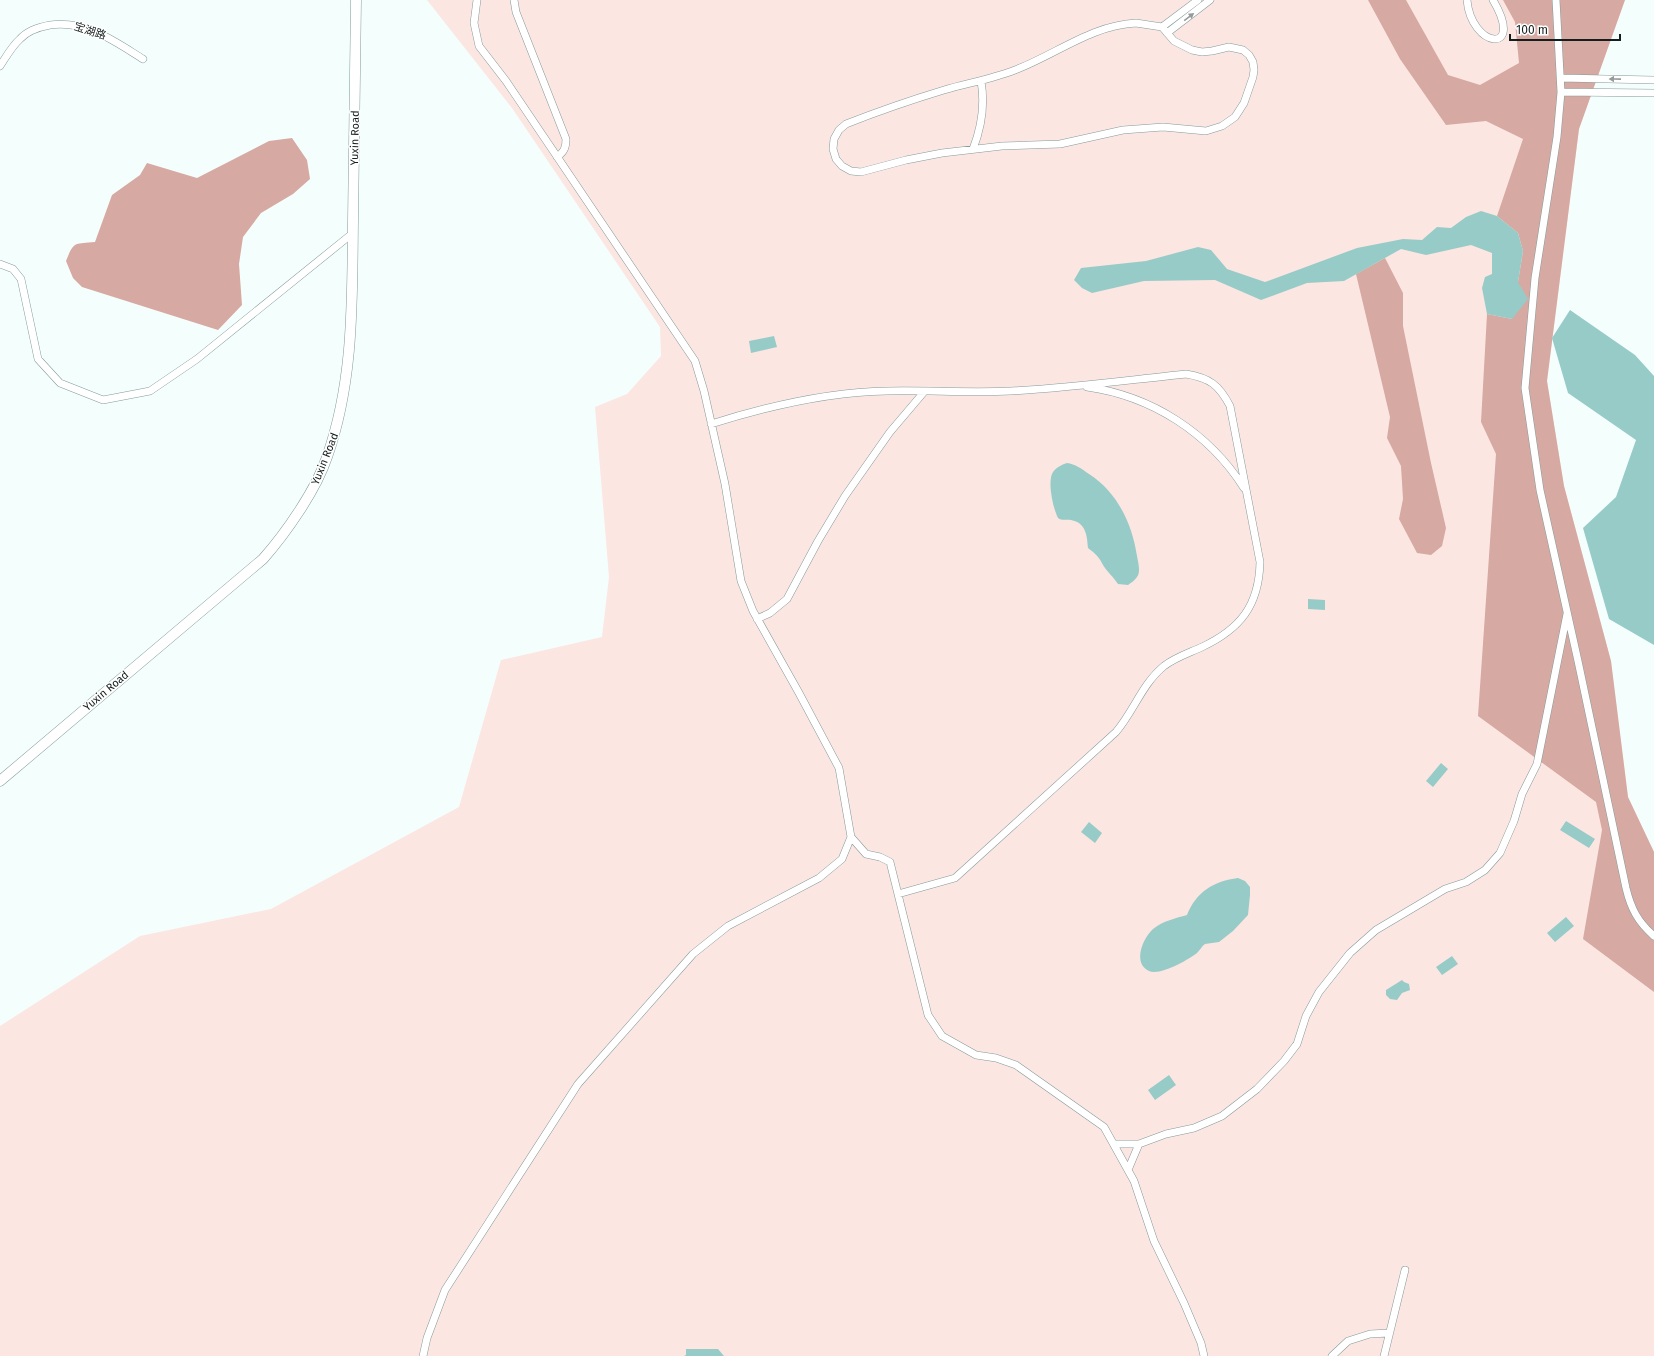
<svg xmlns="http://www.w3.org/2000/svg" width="1654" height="1356" font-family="'Fira Sans','Noto Sans SC',sans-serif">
<rect width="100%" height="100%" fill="#f4fefd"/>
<path fill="#fce6e2" d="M427,0h1198l-46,129 -32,252 17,105 47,175 17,136 26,55v504h-1654v-330l140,-90 131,-27 188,-102 42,-147 101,-23 7,-60 -14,-170 32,-13 34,-38 -1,-29 -148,-219z"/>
<path fill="#d6a9a2" d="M1368,0h38l42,75 32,10 39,-22 -4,-41 -12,-22h122l-46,129 -32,252 17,105 47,175 17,136 26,55v140l-71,-53 19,-109 -6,-28 -118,-86 18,-262 -15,-32 6,-108 25,5 11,-68 -5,-18 -21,-17 26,-77 -37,-18 -40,4 -46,-66z
M292,138l15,22 3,19 -17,15 -32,19 -18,24 -4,27 3,41 -24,25 -136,-43 -9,-9 -7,-17c8,-20 8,-17 29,-19l17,-47 28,-20 7,-12 50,15 72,-37z
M1385,258l18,35v33l28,137 15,65 -4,18 -11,9 -14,-2 -18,-34 4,-20 -2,-33 -14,-28 3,-21 -34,-143z"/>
<path fill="#97cbc8" d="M1481,211l16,5 21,17 5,18 -5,31 10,17 -16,20 -25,-5 -5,-26 3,-11 7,-3v-21l-21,-8 -45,10 -25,-6 -57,32 -37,2 -46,17 -46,-20 -71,1 -52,12 -10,-5 -8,-8 7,-12 65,-7 52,-14 13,3 16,19 38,13 92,-34 46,-9 19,1 15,-13 14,1 15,-11z
M1570,310l65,45 19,21v269l-45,-26 -26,-91 33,-31 20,-57 -68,-47 -16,-55z
M774,336l3,11 -26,6 -2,-12z
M1067,463c8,1 15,6 22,11 28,18 43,49 48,82 1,6 4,16 0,21 -2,3 -6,6 -9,8l-10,-1c-3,-5 -13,-15 -15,-19 -4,-8 -7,-11 -15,-17 -1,-13 -2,-25 -17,-28 -5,-1 -9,1 -13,-2 -5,-10 -11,-37 -5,-46 4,-5 8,-7 14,-9z
M1308,599l17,1v10l-17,-1z
M1441,763l7,6 -15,18 -7,-6z
M1566,821l29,18 -6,9 -29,-18z
M1089,822l13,11 -7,10 -14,-11z
M1238,878l7,3 5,6v8l-2,20 -15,16 -14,11 -14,2c-3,2 -5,6 -8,9 -9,7 -37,23 -48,18 -17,-8 -6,-33 4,-42 10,-8 23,-11 34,-14 9,-23 27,-34 51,-37z
M1566,917l8,9 -19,16 -8,-9z
M1452,956l6,8 -16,11 -6,-8z
M1402,980l2,2 5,2 1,6 -8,3 -5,7 -7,-1 -4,-4v-5z
M1169,1075l7,10 -21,15 -7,-10z
M686,1349h32l6,7h-40l2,-1z"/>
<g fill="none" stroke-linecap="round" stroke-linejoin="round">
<g stroke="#839b9a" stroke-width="8">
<path id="street" d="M514,0l2,12 50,127c0,9 -2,13 -9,18
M1467,0c4,48 59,56 26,0
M1556,0l5,92 -4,45 -22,141 -10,110 15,102 38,171 48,227c5,21 12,34 28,48
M1136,23l26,4 12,14 18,9 10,2 10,-1 17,-4 14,3 6,5 4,7 1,8 -1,7 -9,26 -9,14 -13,9 -16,5 -43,-4 -40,3 -63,14 -58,2 -60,7 -36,7 -45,12 -10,-1 -9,-5 -6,-7 -3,-10 1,-10 5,-9 7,-6c33,-13 65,-24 98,-34 24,-7 48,-11 71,-20 40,-15 77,-45 121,-47z
M1162,27l36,-27
M1167,33l43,-33
M0,66c6,-9 12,-20 20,-27 8,-9 19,-12 30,-14 36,-5 64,16 93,34
M1561,78l93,2
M1561,92l93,1
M973,149c9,-23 12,-45 8,-68
M0,264l13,5 8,10 17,80 22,24 43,17 47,-9 47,-32 156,-126
M1087,387c65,9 122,46 157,101
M711,424c57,-18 116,-32 176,-33 41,-1 83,2 124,0 59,-3 117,-11 175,-17 24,4 33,11 44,32l30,156c-1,44 -20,67 -58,85 -13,6 -26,10 -38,19 -22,18 -30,45 -48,66l-161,146 -57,16
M757,619l13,-6 17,-14 31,-58 27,-45 45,-64 34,-40
M851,837l15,17 14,3 10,5 38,153 14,21 34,19 20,3 20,7 88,62 30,54 20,60 30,62 17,40 3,13
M1115,1144h24
M1128,1170l11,-26 27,-10 28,-6 28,-12 35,-27 27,-28 13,-17 9,-28 13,-24 31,-39 26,-23 69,-41 21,-7 19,-12 15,-17 14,-32 8,-27 15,-30 30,-150
M423,1356l4,-18 18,-48 133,-206 115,-130 35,-28 91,-48 23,-19 9,-22 -12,-69 -40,-75 -46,-82 -12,-30 -16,-97 -21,-93 -9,-30 -189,-280 -27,-35 -5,-23 3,-23
M1332,1356l16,-15 22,-7 19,-1
M1384,1356l21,-86"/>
</g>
<g stroke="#839b9a" stroke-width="11">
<path id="secondary" d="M0,781l263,-222c23,-26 53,-69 64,-102 27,-76 25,-156 26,-236 1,-74 2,-147 3,-221"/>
</g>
<use href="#street" stroke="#fff" stroke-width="7"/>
<use href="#secondary" stroke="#fff" stroke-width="10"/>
</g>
<defs><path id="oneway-solid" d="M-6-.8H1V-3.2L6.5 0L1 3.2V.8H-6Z"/></defs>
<g fill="#969a9a">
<use href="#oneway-solid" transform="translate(1189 17) rotate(-37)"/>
<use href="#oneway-solid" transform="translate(1615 79) rotate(-179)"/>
</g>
<g text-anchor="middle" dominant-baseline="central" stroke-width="3" stroke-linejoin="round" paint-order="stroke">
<g font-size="11" fill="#151e1e" stroke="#fff">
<text transform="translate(90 31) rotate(18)">宝湖路</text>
<text transform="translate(355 138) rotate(-89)">Yuxin Road</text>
<text transform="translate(325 459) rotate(-68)">Yuxin Road</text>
<text transform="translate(106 691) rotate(-40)">Yuxin Road</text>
</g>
</g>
<path d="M1510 34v6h110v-6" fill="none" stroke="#151e1e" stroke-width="2"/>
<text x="1516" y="34" font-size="12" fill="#151e1e" stroke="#ffffff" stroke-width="3" paint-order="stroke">100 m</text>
</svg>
